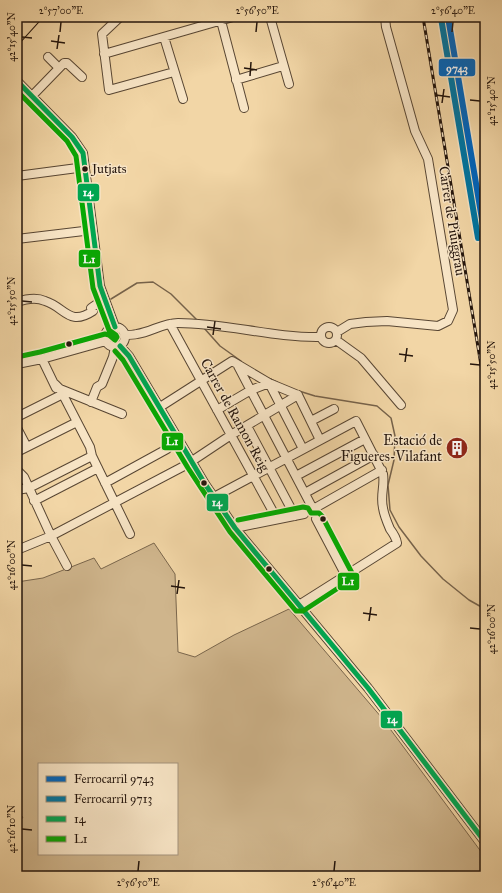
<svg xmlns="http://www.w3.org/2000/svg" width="502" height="893" font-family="'IM FELL Great Primer',serif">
<rect width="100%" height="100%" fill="#f2d6a6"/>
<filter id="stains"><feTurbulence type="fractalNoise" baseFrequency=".005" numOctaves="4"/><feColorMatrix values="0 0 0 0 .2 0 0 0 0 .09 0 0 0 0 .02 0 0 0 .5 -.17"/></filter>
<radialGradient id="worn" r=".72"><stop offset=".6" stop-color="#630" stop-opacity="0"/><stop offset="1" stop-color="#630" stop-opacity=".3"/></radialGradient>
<path fill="#cfb58c" stroke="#7a664c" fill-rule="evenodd" d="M154,543l21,31 3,78 17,5 39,-22 55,-26 93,109 103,139v19h-468v-50l6,-9 -6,-3v-232l26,-4 51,-20 7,11zM39,764h138v90h-138z"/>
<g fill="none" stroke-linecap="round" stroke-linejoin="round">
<path stroke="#76624a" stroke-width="1.5" d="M111,299l26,-16 16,-1 18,12 26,26
M204,328l16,18 21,15
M268,378l9,4
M299,391l16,5 62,10 14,12 4,18 -1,24 -6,25 2,25 9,17 22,29 22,23 26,21 16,9"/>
<g stroke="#584633" stroke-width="10">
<path id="minor" d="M120,17l-18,17 7,56 65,-18
M220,17l24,91
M270,17l19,67
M24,29l2,-12
M164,37l19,62
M104,54l129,-37
M48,57l11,11
M236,80l47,-14
M17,81l55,56 11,16 17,133 15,41
M32,96l32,-33h3l15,14
M17,176l68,-9
M17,239l75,-9
M17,302c9,-3 19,-5 28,-1 20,6 24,26 48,10l-2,-3 13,-9
M170,324l107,195
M321 335a8 8 0 1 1 16 0a8 8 0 1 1-16 0Z
M105 337a10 10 0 1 1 20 0a10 10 0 1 1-20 0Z
M337,332l13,-8 16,-2 21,-1 51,5 10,-5 5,-11 -25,-151 -13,-28 -29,-104 -1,-10
M124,335c4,0 9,0 13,-1 14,-2 26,-11 41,-11 48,0 95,15 143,14
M336,340l25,18 40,47
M120,346l9,10 76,128 30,44 133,160 117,154
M42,359l14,29
M17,364l25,-5 64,-18
M238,366l74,141
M55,384l5,5 30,58 2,9 38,78
M60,389l62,25
M298,395l22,45
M91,402l6,-15 5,-3 11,-27 2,-10
M160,407l72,-46 37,22 29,12
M217,410l34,-20 18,-7 34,66
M17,417l42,-21
M311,421l23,-12
M247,426l48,90
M17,428l10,19
M17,452l56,-28
M17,470l7,7 27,59 16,30
M296,476l69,-37
M105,483l62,-34 2,-3 10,-6
M17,490l12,-2 63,-32
M305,493l69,-38
M214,497l142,-76 27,53c2,12 -3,21 0,34 1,7 4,14 7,21 3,4 6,8 7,14l-98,62
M34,501l64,-33
M315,508l67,-38
M316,519l30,57
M235,528l69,-14
M17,550l34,-14 135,-71 45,-30 67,-40"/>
</g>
<g stroke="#25160d" stroke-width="12">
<path id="major" d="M17,38l19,-21"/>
</g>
<use href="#minor" stroke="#f7e4c5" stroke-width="8"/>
<use href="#major" stroke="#f2d6a6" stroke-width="10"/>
<g stroke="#25160d" stroke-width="3">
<path id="rail" d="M423,17l62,372
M444,17l41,245"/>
</g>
<use href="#rail" stroke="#f7e4c5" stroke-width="1.5" stroke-dasharray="4.5" stroke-linecap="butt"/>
<g stroke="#f7e4c5" stroke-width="8">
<path id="bus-1" d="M17,81l55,56 11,16 17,133 15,41
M120,346l9,10 76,128 30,44 133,160 117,154"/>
</g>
<g stroke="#f7e4c5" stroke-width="8">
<path id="bus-2" d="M17,91l50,50 9,15 17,132 16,42 7,5 1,2 -2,3 -6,-5 -4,-1 -65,18 -23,5
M115,351l8,9 65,108 42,64
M230,532l66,79h7l49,-32v-6l-30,-57 -3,-3h-8l-3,-5 -5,-1 -65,13"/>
</g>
<use href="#bus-1" stroke="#00a651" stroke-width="5"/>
<use href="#bus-2" stroke="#07a803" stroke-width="5"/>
<g stroke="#f7e4c5" stroke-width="9">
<path id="rail-1" d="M448,17l37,220"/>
</g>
<g stroke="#f7e4c5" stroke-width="9">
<path id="rail-2" d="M441,18l37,220"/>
</g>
<use href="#rail-1" stroke="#0065bd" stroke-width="6"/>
<use href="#rail-2" stroke="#0075a1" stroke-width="6"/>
</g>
<path fill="none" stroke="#25160d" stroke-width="1.5" d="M60,32l1,-10M256,32l1,-10M452,32l1,-10M22,37l10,1M51,41l14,2M57,49l2,-14M244,68l13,2M250,76l1,-14M436,95l14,2M470,100l10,1M442,103l2,-14M22,301l10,1M207,327l14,2M213,335l2,-14M399,354l14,2M405,362l2,-14M470,364l10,1M22,565l10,1M171,586l14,2M177,594l2,-14M363,613l14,2M369,621l2,-14M470,628l10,1M22,829l10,1M138,871l1,-10M334,871l1,-10"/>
<defs>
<g id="building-disc" transform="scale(1.15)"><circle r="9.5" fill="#8f2418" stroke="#f7e4c5"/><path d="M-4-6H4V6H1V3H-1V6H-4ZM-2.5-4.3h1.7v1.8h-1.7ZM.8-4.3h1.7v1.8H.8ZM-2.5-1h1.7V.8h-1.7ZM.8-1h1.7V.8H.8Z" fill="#fff"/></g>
</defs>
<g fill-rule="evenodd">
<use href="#building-disc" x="457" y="448"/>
</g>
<g fill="#25160d" stroke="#f7e4c5" stroke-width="1.5">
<circle cx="85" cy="169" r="3.5"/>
<circle cx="69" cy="344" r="3.5"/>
<circle cx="204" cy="483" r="3.5"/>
<circle cx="323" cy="519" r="3.5"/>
<circle cx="269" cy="569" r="3.5"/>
</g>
<g text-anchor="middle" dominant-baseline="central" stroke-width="3" stroke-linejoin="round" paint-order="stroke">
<g font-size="13" fill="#25160d" stroke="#f7e4c5" text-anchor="start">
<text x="92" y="169">Jutjats</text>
</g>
<g font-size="14" fill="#25160d" stroke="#f7e4c5">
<text transform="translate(452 221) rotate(81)">Carrer de Piuiggrau</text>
<text transform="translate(235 415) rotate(61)">Carrer de Ramon Reig</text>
</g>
<g font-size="14" fill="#25160d" stroke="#f7e4c5" text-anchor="end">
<text x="442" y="440">Estació de<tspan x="442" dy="16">Figueres-Vilafant</tspan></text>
</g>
</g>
<g stroke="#f7e4c5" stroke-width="1.5">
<rect x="438" y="58" width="38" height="19" rx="4" fill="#0065bd"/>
<rect x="77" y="183" width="23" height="19" rx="4" fill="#00a651"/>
<rect x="78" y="249" width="23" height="19" rx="4" fill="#07a803"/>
<rect x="161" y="432" width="23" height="19" rx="4" fill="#07a803"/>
<rect x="206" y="493" width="23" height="19" rx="4" fill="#00a651"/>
<rect x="337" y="572" width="23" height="19" rx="4" fill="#07a803"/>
<rect x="380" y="710" width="23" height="19" rx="4" fill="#00a651"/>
</g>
<g font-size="11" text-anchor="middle" font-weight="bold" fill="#fff">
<text x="457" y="72">9743</text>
<text x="88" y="196">14</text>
<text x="89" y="263">L1</text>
<text x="172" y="445">L1</text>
<text x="217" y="506">14</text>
<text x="348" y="585">L1</text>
<text x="392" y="723">14</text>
</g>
<rect width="502" height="893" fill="none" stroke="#f2d6a6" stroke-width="44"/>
<rect x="38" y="763" width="140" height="92" fill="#f7e4c5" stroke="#a3927b"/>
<rect x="46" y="776" width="20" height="6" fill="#0065bd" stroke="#a3927b"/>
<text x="74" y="783" font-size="12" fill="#25160d">Ferrocarril 9743</text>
<rect x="46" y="796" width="20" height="6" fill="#0075a1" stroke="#a3927b"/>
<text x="74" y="803" font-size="12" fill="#25160d">Ferrocarril 9713</text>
<rect x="46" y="816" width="20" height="6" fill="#00a651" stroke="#a3927b"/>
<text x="74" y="823" font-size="12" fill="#25160d">14</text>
<rect x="46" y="836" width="20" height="6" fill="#07a803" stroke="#a3927b"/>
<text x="74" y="843" font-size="12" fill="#25160d">L1</text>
<rect x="22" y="22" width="458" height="849" fill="none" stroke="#25160d" stroke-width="1.5"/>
<g font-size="10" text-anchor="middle" fill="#25160d">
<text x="61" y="14">2°57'00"E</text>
<text x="257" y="14">2°56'50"E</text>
<text x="453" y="14">2°56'40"E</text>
<text transform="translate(11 37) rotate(-90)" y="4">42°15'40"N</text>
<text transform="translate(491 101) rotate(-90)" y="4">42°15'40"N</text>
<text transform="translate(11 301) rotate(-90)" y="4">42°15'50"N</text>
<text transform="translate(491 365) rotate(-90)" y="4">42°15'50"N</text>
<text transform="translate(11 565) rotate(-90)" y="4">42°16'00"N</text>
<text transform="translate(491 629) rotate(-90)" y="4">42°16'00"N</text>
<text transform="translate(11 829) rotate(-90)" y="4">42°16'10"N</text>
<text x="138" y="886">2°56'50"E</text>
<text x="334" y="886">2°56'40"E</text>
</g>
<rect width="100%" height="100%" filter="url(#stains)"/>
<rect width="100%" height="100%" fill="url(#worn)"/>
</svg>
